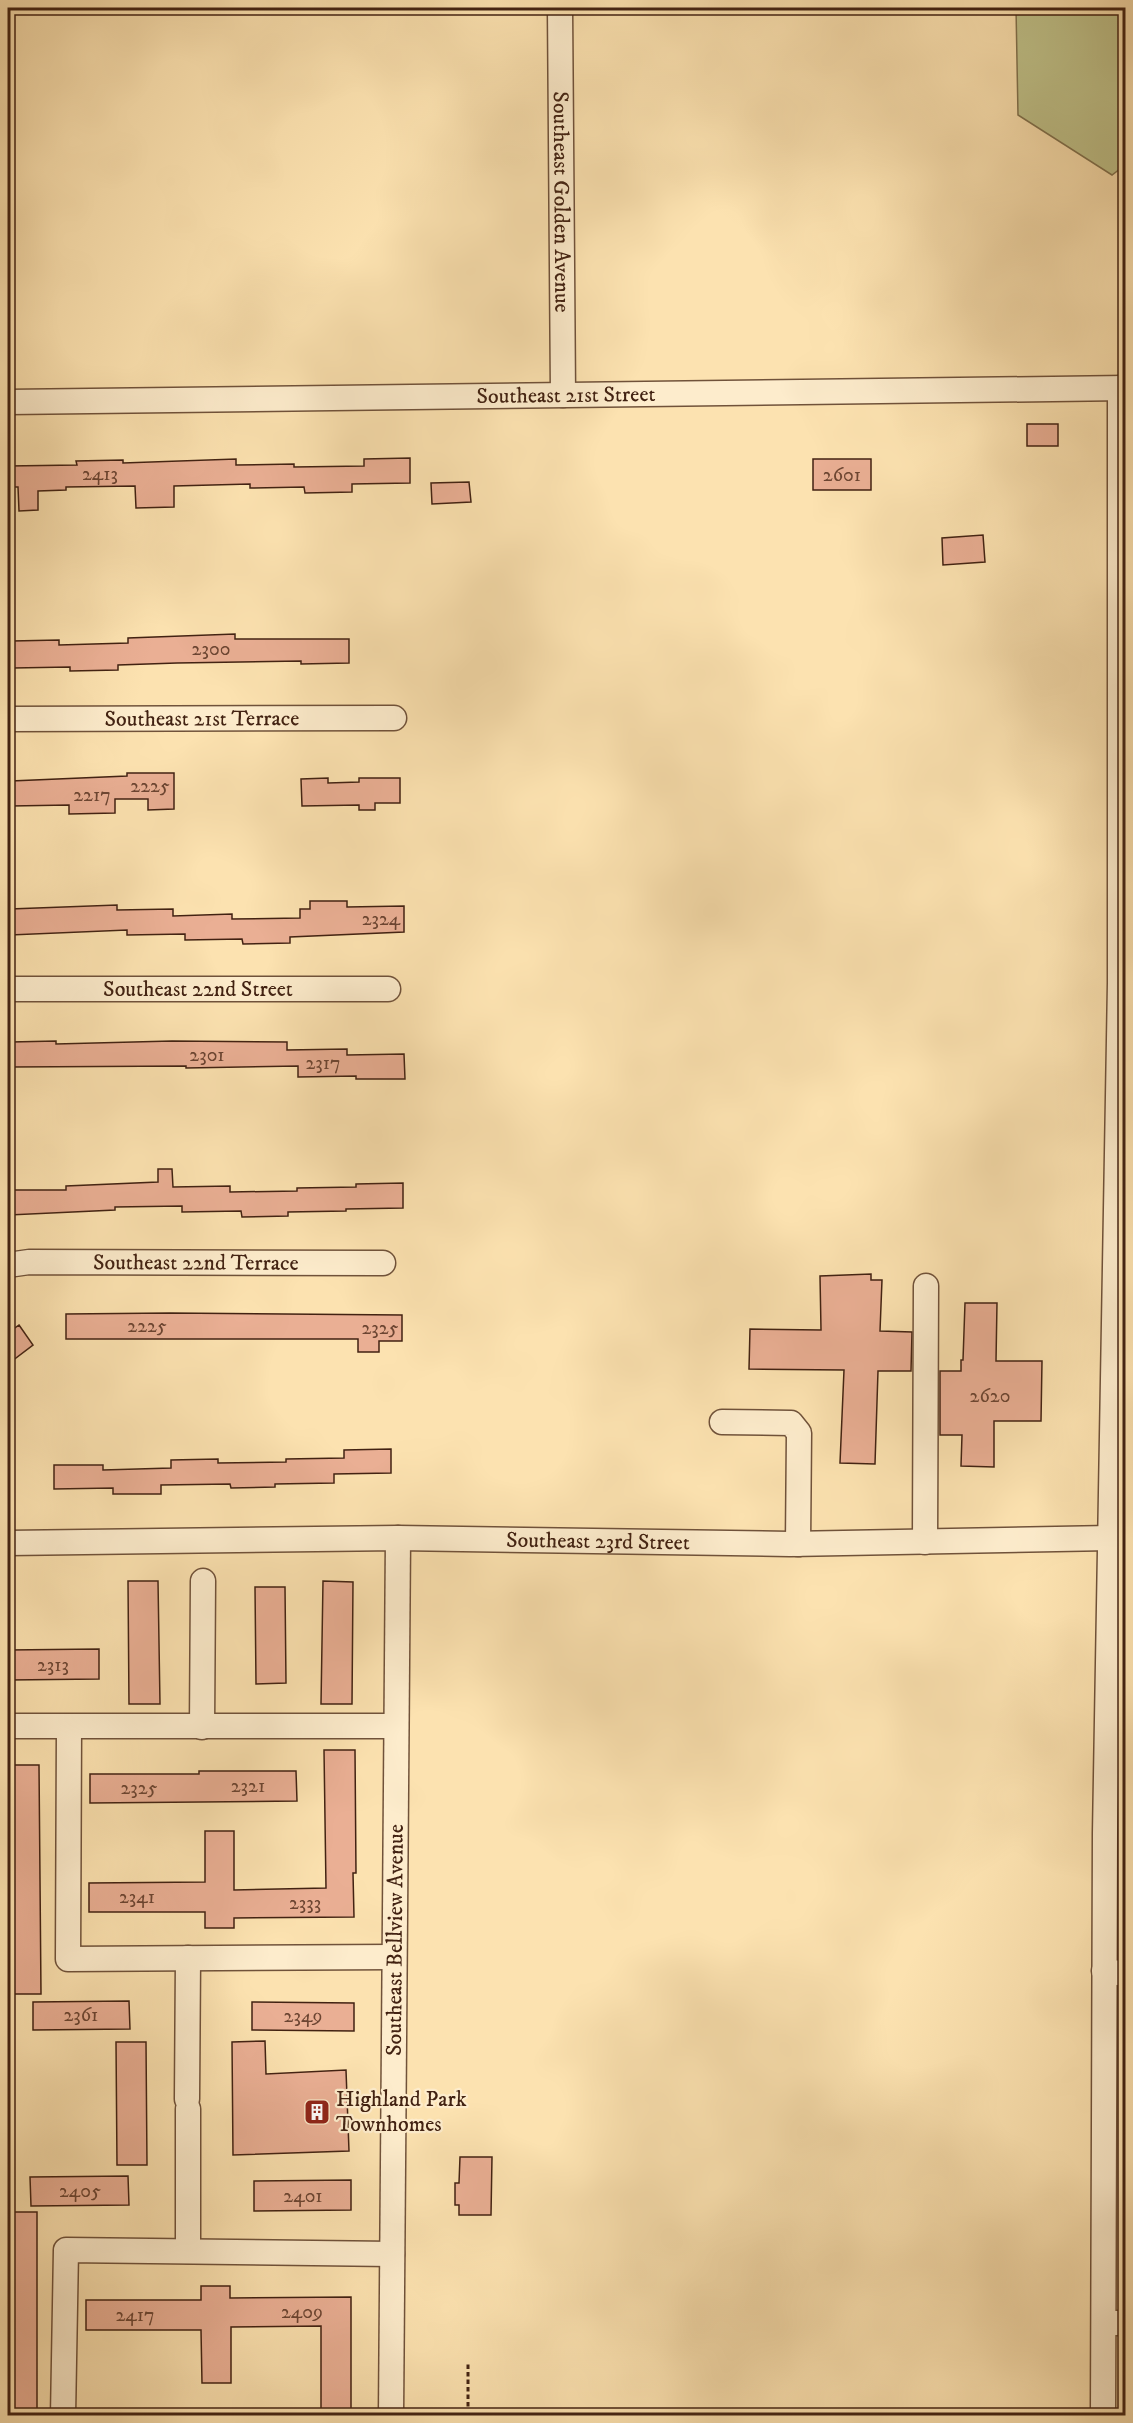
<svg xmlns="http://www.w3.org/2000/svg" width="1133" height="2423" font-family="'IM FELL DW Pica',serif">
<rect width="100%" height="100%" fill="#fce2b0"/>
<filter id="stains"><feTurbulence type="fractalNoise" baseFrequency=".00333" numOctaves="4"/><feColorMatrix values="0 0 0 0 .2 0 0 0 0 .09 0 0 0 0 .02 0 0 0 .5 -.17"/></filter>
<radialGradient id="worn" r=".72"><stop offset=".6" stop-color="#630" stop-opacity="0"/><stop offset="1" stop-color="#630" stop-opacity=".3"/></radialGradient>
<path fill="#c0c38b" stroke="#81724e" stroke-width="1.5" d="M1016,8h109v157l-13,10 -94,-60z"/>
<path fill="#eaaf94" stroke="#422212" stroke-width="1.5" d="M1027,424h31v22h-31z
M410,458v25l-58,1v8l-47,1 -1,-6 -54,1v-4l-76,2v21l-38,1 -1,-22 -69,1v3l-28,1v19l-19,1 -1,-24h-10v-21l69,-1 -1,-4 47,-1v3l113,-4v6l58,-1v3l70,-1v-7z
M813,459h58v31h-58z
M469,482l2,20 -39,2 -1,-21z
M983,535l2,27 -42,3 -1,-27z
M235,634v5h114v24l-48,1v-3l-124,2 -59,2v5l-48,1v-4l-57,1 -1,-27 47,-1v5l69,-2v-5z
M127,773h47v36l-26,1v-11h-33v14l-46,1v-9l-58,1v-25l116,-5z
M328,778v5l31,-1v-4h41v25h-25v7h-16v-5l-57,1 -1,-27z
M310,901h37v6l57,-1v26l-114,5v6l-47,1 -1,-5 -57,1v-6l-58,1v-5l-117,5v-26l107,-4v5l56,-1v7l59,-2v5l68,-1v-9h10z
M56,1041v3l116,-3 115,1v8l60,-1v6l57,-1 1,25h-49v-3l-58,1v-11l-112,2v-2l-175,1v-25z
M158,1169h14l1,18 57,-1v6l67,-1v-3l59,-1v-3l47,-1v25l-57,1v2l-58,1v4l-46,1 -1,-6 -59,1v-6l-67,1v3l-106,5v-25h57v-4l92,-4z
M871,1274v6h11l-2,51 32,1 -1,39h-33l-3,93 -35,-1 4,-93 -95,-1 1,-40 71,1 -1,-54z
M965,1303h32l-1,58h46l-1,60h-47v46l-33,-1 1,-31h-22v-64h21v-11h2z
M170,1313l232,2v26h-23v11h-21v-13h-292v-25z
M19,1325l14,20 -25,19v-31z
M391,1449v24l-57,1v9l-59,1v3l-44,1 -1,-4 -69,1v9h-48v-6l-59,1v-24h49v5l68,-2v-8l47,-1v4l68,-1v-3l58,-1v-8z
M128,1581h30l2,123h-31z
M323,1581l30,1 -1,122h-31z
M255,1587h30l1,96 -30,1z
M99,1649v30l-91,1v-30z
M324,1750h31l1,123h-3l1,44 -120,1v10h-29v-16h-116v-29l116,-1v-51h29v59l92,-2z
M10,1765h29l2,229h-29z
M199,1771h97l1,30 -207,2v-29h109z
M129,2001l1,28 -97,1v-28z
M252,2002l102,1v28l-102,-1z
M265,2041l1,33 80,-4 3,81 -116,4 -1,-113z
M116,2042h30l1,123h-30z
M460,2157h32l-1,58h-32v-10h-4v-22h4z
M128,2176l1,29 -98,1 -1,-29z
M351,2180v30l-97,1v-30z
M8,2212h29v203h-29z
M201,2286h29v12l121,-1v118h-30v-89l-90,1v56h-29l-1,-53h-115v-30h115z"/>
<g fill="none" stroke-linecap="round" stroke-linejoin="round">
<g stroke="#70523a" stroke-width="27">
<g id="minor">
<path id="s1" d="M560,8l3,387"/>
<path id="s2" d="M8,402l1118,-14"/>
<path id="s3" d="M8,719l386,-1"/>
<path id="s4" d="M8,989h380"/>
<path id="s5" d="M8,1265l21,-3 354,1"/>
<path d="M722,1422l69,1 8,10 -1,111"/>
<path d="M925,1542l1,-256"/>
<path id="s6" d="M8,1543l390,-5 392,6 320,-6"/>
<path d="M8,1726h388"/>
<path d="M69,1727l-1,232 326,-2"/>
<path d="M202,1727l1,-146"/>
<path d="M1104,1971l22,3"/>
<path d="M187,2099l1,-141"/>
<path d="M188,2109v142"/>
<path d="M1104,2323h22"/>
<path d="M63,2416l3,-166 326,4"/>
<path id="s7" d="M391,2416l7,-878"/>
<path d="M1103,2416l2,-583 15,-850v-595"/>
</g>
</g>
<path stroke="#422212" stroke-width="3" stroke-dasharray="4.5 3" stroke-linecap="butt" d="M413,2412l69,2
M468,2414v-52"/>
<use href="#minor" stroke="#fdeccc" stroke-width="24"/>
</g>
<defs>
<g id="building-square" transform="scale(1.35)"><rect x="-9" y="-9" width="18" height="18" rx="4" fill="#8f2418" stroke="#fdeccc"/><path d="M-4-6H4V6H1V3H-1V6H-4ZM-2.5-4.3h1.7v1.8h-1.7ZM.8-4.3h1.7v1.8H.8ZM-2.5-1h1.7V.8h-1.7ZM.8-1h1.7V.8H.8Z" fill="#fff"/></g>
</defs>
<g fill-rule="evenodd">
<use href="#building-square" x="317" y="2112"/>
</g>
<g text-anchor="middle" dominant-baseline="central" stroke-width="4.5" stroke-linejoin="round" paint-order="stroke">
<g font-size="20" fill="#6c4532">
<text x="100" y="474">2413</text>
<text x="842" y="475">2601</text>
<text x="211" y="649">2300</text>
<text x="150" y="786">2225</text>
<text x="92" y="795">2217</text>
<text x="381" y="919">2324</text>
<text x="207" y="1055">2301</text>
<text x="323" y="1063">2317</text>
<text x="147" y="1326">2225</text>
<text x="380" y="1328">2325</text>
<text x="990" y="1396">2620</text>
<text x="53" y="1665">2313</text>
<text x="248" y="1786">2321</text>
<text x="139" y="1788">2325</text>
<text x="137" y="1897">2341</text>
<text x="305" y="1903">2333</text>
<text x="81" y="2015">2361</text>
<text x="303" y="2016">2349</text>
<text x="80" y="2191">2405</text>
<text x="303" y="2196">2401</text>
<text x="302" y="2312">2409</text>
<text x="135" y="2315">2417</text>
</g>
<g font-size="22" fill="#422212" stroke="#fdeccc">
<text stroke="none"><textPath href="#s1" startOffset="194">Southeast Golden Avenue</textPath></text>
<text stroke="none"><textPath href="#s2" startOffset="558">Southeast 21st Street</textPath></text>
<text stroke="none"><textPath href="#s3" startOffset="194">Southeast 21st Terrace</textPath></text>
<text stroke="none"><textPath href="#s4" startOffset="190">Southeast 22nd Street</textPath></text>
<text stroke="none"><textPath href="#s5" startOffset="188">Southeast 22nd Terrace</textPath></text>
<text stroke="none"><textPath href="#s6" startOffset="590">Southeast 23rd Street</textPath></text>
<text stroke="none"><textPath href="#s7" startOffset="476">Southeast Bellview Avenue</textPath></text>
</g>
<g font-size="22" fill="#422212" stroke="#fdeccc" text-anchor="start">
<text x="336" y="2099">Highland Park<tspan x="336" dy="25">Townhomes</tspan></text>
</g>
</g>
<rect width="1133" height="2423" fill="none" stroke="#fce2b0" stroke-width="30"/>
<rect x="9" y="9" width="1115" height="2405" fill="none" stroke="#422212" stroke-width="3"/>
<rect x="15" y="15" width="1103" height="2393" fill="none" stroke="#422212" stroke-width="1.5"/>
<rect width="100%" height="100%" filter="url(#stains)"/>
<rect width="100%" height="100%" fill="url(#worn)"/>
</svg>
